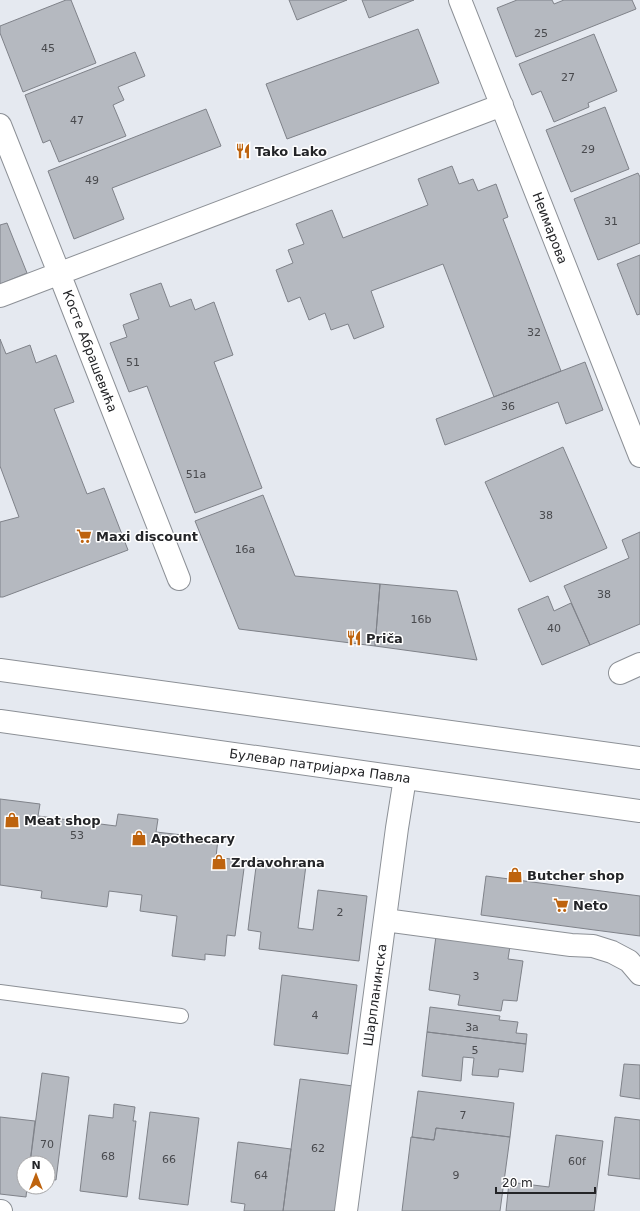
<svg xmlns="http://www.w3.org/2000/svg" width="640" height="1211" font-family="'DejaVu Sans',sans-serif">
<rect width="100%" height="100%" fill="#e5e9f0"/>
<path fill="#b5b9c0" stroke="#7f8289" d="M66,0h5l25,63 -73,29 -23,-59v-7z
M289,0h58l-50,20z
M362,0h52l-45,18z
M517,0h35l2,4 10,-4h68l4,9 -120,48 -19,-49z
M418,29l21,54 -152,56 -21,-55z
M594,34l23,57 -29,12 1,4 -35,15 -13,-31 -9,4 -13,-31z
M135,52l10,24 -27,11 6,13 -11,5 13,31 -67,26 -9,-22 -7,3 -18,-48z
M605,107l24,62 -58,23 -25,-62z
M206,109l15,37 -109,42 12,31 -50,20 -26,-68z
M452,166l7,18 14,-5 5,12 18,-7 12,33 -5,2 58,152 -67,26 -51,-133 -72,27 13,36 -30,12 -6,-15 -17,6 -6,-17 -16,7 -9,-23 -12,5 -12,-32 17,-7 -5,-13 16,-6 -8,-20 36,-14 11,28 85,-33 -10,-26z
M638,173l2,4v66l-42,17 -24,-61z
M7,223l20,50 -27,11v-59z
M640,255v59l-3,1 -20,-51z
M161,283l9,24 21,-8 4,11 19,-8 19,53 -19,7 48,126 -67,25 -48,-127 -18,6 -19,-49 17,-6 -4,-12 16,-6 -9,-25z
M0,339l6,15 24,-9 6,18 20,-8 18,47 -20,7 33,85 17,-6 24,62 -125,47h-3v-75l19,-5 -19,-51z
M585,362l18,48 -37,14 -8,-22 -113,43 -9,-26z
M563,447l44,101 -77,34 -45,-100z
M263,495l32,81 85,8 -5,62 -136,-17 -44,-108z
M640,532v92l-50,21 -26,-59 65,-28 -7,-18z
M380,584l77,7 20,69 -102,-14z
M548,596l6,15 17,-8 19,42 -48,20 -24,-56z
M0,799l40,5 -2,12 78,10 2,-12 40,5 -2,13 62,7 -2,18 29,4 -10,75 -8,-1 -2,21 -20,-2v6l-33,-4 5,-40 -37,-5 2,-16 -33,-4 -2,16 -66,-9 1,-7 -42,-6z
M257,859l49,6 -8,63 15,2 5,-40 49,6 -8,65 -100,-12 2,-17 -13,-2z
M486,876l154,20v40l-159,-21z
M436,936l74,10 -2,13 15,2 -6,40 -14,-1 -2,11 -43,-6 2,-10 -31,-5z
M282,975l75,10 -9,69 -74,-9z
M430,1007l70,9 -1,4 19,2 -2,11 11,1 -1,10 -99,-12z
M427,1032l99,12 -3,28 -24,-3 -1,8 -26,-2 2,-17 -11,-1 -2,24 -39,-5z
M624,1064l16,1v34l-20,-3z
M42,1073l27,4 -13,103 -8,-1v-16h-18z
M300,1079l53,7 -15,125h-55z
M418,1091l96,12 -4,34 -74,-9 -2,12 -22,-3z
M114,1104l21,3 -2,14h3l-9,76 -47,-6 9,-76 24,3z
M150,1112l49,6 -11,87 -49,-6z
M0,1117l35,4 -5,42h-6v24h3l-1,10 -26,-3z
M615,1117l25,3v59l-32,-4z
M436,1128l74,9 -10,74h-98l9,-74 23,3z
M556,1135l47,6 -9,70h-88l3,-29 40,5z
M238,1142l53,7 -8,62h-39l1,-7 -14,-2z"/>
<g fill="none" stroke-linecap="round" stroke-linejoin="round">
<g stroke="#8c9096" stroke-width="16">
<path id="lane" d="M0,992l181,24"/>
</g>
<g stroke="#8c9096" stroke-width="24">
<path id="street" d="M460,0l180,456
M0,125l59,148 120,306
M0,296l502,-191
M620,673l20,-9
M385,920l186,25 22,1 19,6 17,9 11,13
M0,1211h1
M346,1211l51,-383 8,-50"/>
</g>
<g stroke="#8c9096" stroke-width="24">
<path id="secondary" d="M0,670l640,88
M0,721l640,90"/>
</g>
<use href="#lane" stroke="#fff" stroke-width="14"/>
<use href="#street" stroke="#fff" stroke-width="22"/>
<use href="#secondary" stroke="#fff" stroke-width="22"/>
</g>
<defs>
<g id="restaurant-bare" transform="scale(1.2)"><path d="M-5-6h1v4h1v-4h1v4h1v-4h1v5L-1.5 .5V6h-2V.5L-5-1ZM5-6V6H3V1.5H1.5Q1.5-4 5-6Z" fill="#be630e" stroke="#fff" stroke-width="2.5" paint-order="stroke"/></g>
<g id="supermarket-bare" transform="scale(1.2)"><path d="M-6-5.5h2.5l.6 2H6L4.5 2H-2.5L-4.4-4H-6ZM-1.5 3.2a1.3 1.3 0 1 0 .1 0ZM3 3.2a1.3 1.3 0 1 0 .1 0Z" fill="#be630e" stroke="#fff" stroke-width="2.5" paint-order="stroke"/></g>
<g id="shop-bare" transform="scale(1.2)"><path d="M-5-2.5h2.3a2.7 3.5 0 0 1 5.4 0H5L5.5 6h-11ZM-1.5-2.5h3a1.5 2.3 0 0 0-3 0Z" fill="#be630e" stroke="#fff" stroke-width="2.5" paint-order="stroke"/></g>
</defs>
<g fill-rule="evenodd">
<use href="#restaurant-bare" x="243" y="151"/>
<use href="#supermarket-bare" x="84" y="536"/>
<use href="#restaurant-bare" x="354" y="638"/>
<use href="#shop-bare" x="12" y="820"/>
<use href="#shop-bare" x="139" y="838"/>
<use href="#shop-bare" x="219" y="862"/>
<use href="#shop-bare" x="515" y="875"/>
<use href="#supermarket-bare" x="561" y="905"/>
</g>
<g text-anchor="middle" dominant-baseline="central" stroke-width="3" stroke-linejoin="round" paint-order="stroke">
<g font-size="11" fill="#48494d">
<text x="541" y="33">25</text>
<text x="48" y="48">45</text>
<text x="568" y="77">27</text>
<text x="77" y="120">47</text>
<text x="588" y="149">29</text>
<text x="92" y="180">49</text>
<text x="611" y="221">31</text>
<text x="534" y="332">32</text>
<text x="133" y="362">51</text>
<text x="508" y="406">36</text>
<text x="196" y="474">51a</text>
<text x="546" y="515">38</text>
<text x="245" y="549">16a</text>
<text x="604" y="594">38</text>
<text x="421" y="619">16b</text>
<text x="554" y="628">40</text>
<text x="77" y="835">53</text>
<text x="340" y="912">2</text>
<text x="476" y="976">3</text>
<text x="315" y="1015">4</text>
<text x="472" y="1027">3a</text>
<text x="475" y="1050">5</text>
<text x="463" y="1115">7</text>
<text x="47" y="1144">70</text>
<text x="318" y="1148">62</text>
<text x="108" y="1156">68</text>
<text x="169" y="1159">66</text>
<text x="577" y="1161">60f</text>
<text x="261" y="1175">64</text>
<text x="456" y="1175">9</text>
</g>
<g font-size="13" font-weight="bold" fill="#232427" stroke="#fff" text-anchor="start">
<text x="255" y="151">Tako Lako</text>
<text x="96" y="536">Maxi discount</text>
<text x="366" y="638">Priča</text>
<text x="24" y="820">Meat shop</text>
<text x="151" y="838">Apothecary</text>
<text x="231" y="862">Zrdavohrana</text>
<text x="527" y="875">Butcher shop</text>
<text x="573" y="905">Neto</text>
</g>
<g font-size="13" fill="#232427" stroke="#fff">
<text transform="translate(550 228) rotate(69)">Неимарова</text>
<text transform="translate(90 351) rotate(69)">Косте Абрашевића</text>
<text transform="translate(320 766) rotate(8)">Булевар патријарха Павла</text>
<text transform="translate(375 995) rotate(-82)">Шарпланинска</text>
</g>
</g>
<g transform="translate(36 1175)"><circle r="19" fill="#ffffff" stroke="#a7a7a9"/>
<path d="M0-3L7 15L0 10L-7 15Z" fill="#be630e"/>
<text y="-6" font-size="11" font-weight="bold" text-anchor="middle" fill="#232427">N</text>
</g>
<path d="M496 1187v6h99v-6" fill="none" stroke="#232427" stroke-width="2"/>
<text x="502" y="1187" font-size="12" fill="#232427" stroke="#ffffff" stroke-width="3" paint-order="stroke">20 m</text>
</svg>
